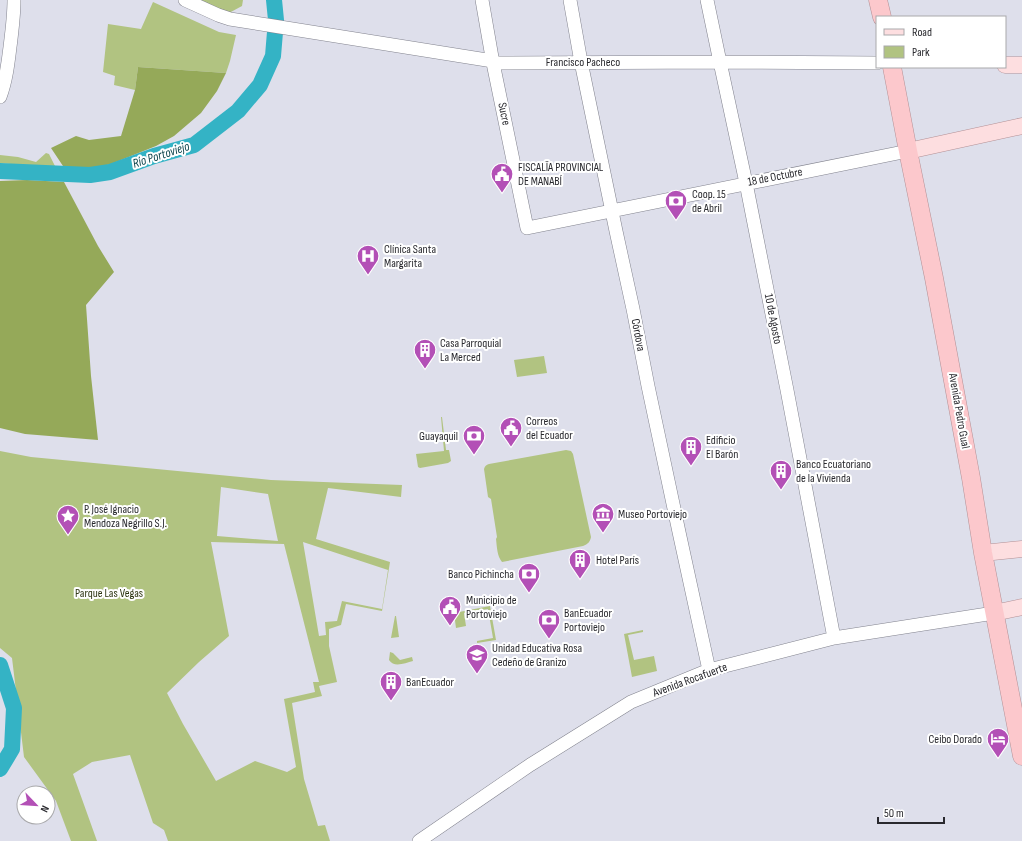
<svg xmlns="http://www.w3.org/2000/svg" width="1022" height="841" font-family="'Sofia Sans Condensed',sans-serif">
<rect width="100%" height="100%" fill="#dedfeb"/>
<path fill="#b1c381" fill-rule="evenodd" d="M199,0h44l-1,6 -13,7z
M153,2l66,30 17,3 -6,26 -4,12 -88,-6 -3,23 -21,-5 1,-9 -12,-4 5,-48 33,5z
M46,153l3,1 7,14 -56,-5v-8l18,2 18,5z
M544,356l3,17 -30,4 -3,-17z
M441,417h1l4,33h3l2,11 -3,2 -28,5 -2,-1 -2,-13 28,-3z
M566,450l5,1 2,3 18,83c-1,5 -3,7 -8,9l-81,16c-5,-6 -5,-15 -6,-23l1,-2 -6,-38 -3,-2 -4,-28c1,-3 2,-4 5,-5z
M0,451l31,6 240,23 131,5 -1,12 -73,-9 -12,51 74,23 -8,49 -36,-7 -5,21 -12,4v17l8,36 -18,4 3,10 -30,7 12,76 14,47 7,-1 5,16h-162l-4,-11 -11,-7 -23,-68 -38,7 -19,12 24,67h-26l-15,-40 -32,-44 -12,-99 -12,-10zM221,487l47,7 10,47 -61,-5zM211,542l73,2 35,138h-6l2,10 -31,7 12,68 -9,5 -32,-11 -39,20 -33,-57 -16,-31 32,-31 30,-26zM303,542l85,28 -6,39 -40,-8 -5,20 -12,1 1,13 -7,1z
M490,606l6,34 -19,3v-2l16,-3 -5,-29 -24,4 2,13 -10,2 -2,-15z
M395,616h1l3,21 -8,1z
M643,630v2l-15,3 6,25 20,-4 3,15 -25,6 -8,-43z
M390,652l3,1 7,7 12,-3 1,4c-8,2 -19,7 -24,-1z"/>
<path fill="#95a959" d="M138,67l88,6 -9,18 -16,22 -27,23 -18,10 -45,18 -16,4 -30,1 -14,-21 25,-12 13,4 32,-4 14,-46z
M27,180l37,2 34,64 16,26 -28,33 5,71 7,64 -73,-6 -25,-6v-247z"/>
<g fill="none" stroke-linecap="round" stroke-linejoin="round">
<path stroke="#34b3c5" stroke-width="16" d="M0,171l90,4 20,-3 44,-16 40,-11 44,-34 22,-26 13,-29 3,-36 -2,-20
M0,665l14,43 -2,41 -12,20"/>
<g stroke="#82838e" stroke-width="14">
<path id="minor" d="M185,0l33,15 12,4 263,42v2l227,-1 157,1
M482,0l11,63 34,165 381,-77
M570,0l11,62 35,169 17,78 15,77 31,146 30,138
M707,0l13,62 26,121 41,207 47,248
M0,97c6,-16 8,-33 10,-50 2,-16 4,-31 4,-47
M419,841l111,-76 101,-63 78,-32 125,-32 160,-25"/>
</g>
<g stroke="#b29095" stroke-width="17">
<path id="major" d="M1005,65h17
M908,151l114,-25
M983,553l39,-4
M994,613l28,-6"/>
</g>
<g stroke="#b29095" stroke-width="19">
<path id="highway" d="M878,0l4,17
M892,67l16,84 26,127 37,200 12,75 39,203"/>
</g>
<use href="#minor" stroke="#fff" stroke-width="13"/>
<use href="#major" stroke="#fddee0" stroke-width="16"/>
<use href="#highway" stroke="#fcc8cc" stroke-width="18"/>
</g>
<defs>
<g id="civic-pin" transform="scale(1.15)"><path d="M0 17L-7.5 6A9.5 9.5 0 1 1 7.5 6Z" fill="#b350b6" stroke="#fff"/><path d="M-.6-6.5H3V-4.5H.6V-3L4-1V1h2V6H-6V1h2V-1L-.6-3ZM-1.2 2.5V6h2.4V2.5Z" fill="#fff"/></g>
<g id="bank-pin" transform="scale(1.15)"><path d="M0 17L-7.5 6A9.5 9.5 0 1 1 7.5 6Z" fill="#b350b6" stroke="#fff"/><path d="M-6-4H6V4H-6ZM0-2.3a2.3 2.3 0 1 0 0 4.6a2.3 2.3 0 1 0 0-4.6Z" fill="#fff"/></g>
<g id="hospital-pin" transform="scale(1.15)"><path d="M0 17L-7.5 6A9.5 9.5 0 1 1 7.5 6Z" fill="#b350b6" stroke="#fff"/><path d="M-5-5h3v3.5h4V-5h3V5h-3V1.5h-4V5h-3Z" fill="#fff"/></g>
<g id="building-pin" transform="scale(1.15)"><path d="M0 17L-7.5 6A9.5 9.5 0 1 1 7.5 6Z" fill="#b350b6" stroke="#fff"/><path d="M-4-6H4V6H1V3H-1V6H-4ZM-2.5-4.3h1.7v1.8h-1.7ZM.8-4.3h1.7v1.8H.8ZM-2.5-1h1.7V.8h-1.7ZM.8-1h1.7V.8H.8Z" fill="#fff"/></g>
<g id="museum-pin" transform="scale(1.15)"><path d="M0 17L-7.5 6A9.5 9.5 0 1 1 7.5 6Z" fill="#b350b6" stroke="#fff"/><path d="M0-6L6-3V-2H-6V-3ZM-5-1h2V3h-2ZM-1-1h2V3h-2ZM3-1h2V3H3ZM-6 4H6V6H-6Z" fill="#fff"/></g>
<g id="sight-pin" transform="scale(1.15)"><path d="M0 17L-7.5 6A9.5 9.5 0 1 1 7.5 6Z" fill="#b350b6" stroke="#fff"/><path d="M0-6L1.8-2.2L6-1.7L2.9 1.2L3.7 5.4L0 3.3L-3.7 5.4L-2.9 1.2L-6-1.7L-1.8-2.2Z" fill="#fff"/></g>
<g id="school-pin" transform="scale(1.15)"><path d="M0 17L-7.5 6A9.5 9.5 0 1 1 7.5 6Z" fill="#b350b6" stroke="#fff"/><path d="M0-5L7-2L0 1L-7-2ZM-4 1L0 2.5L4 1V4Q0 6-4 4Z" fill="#fff"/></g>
<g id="hotel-pin" transform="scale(1.15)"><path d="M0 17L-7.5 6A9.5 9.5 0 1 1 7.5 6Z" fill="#b350b6" stroke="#fff"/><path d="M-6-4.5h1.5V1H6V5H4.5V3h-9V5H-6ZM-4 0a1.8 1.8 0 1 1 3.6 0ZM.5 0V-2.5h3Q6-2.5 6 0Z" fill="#fff"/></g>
</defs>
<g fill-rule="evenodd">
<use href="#civic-pin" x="502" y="174"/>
<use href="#bank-pin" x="676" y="201"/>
<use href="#hospital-pin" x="368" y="256"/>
<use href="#building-pin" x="425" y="350"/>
<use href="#civic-pin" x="511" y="428"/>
<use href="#bank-pin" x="474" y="436"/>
<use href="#building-pin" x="691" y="447"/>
<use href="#building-pin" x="781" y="471"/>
<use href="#museum-pin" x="603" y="514"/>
<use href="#sight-pin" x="68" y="516"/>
<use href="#building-pin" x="580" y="560"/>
<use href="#bank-pin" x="529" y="574"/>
<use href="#civic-pin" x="450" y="607"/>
<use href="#bank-pin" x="549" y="620"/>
<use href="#school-pin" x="477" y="655"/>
<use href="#building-pin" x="391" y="682"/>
<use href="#hotel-pin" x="998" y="739"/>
</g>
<g text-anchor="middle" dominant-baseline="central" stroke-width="4" stroke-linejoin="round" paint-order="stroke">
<g font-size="12" fill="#29292e" stroke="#fff">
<text x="583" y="62">Francisco Pacheco</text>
<text transform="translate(504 114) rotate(78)">Sucre</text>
<text transform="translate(775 177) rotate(-11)">18 de Octubre</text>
<text transform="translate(773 319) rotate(79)">10 de Agosto</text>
<text transform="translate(638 335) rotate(79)">Córdova</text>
<text transform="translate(959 411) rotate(80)">Avenida Pedro Gual</text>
<text transform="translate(690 680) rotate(-20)">Avenida Rocafuerte</text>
</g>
<g font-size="12" fill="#29292e" stroke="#fff" text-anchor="start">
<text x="518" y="167">FISCALÏA PROVINCIAL<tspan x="518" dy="14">DE MANABÍ</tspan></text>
<text x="692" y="194">Coop. 15<tspan x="692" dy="14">de Abril</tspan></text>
<text x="384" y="249">Clínica Santa<tspan x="384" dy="14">Margarita</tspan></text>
<text x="440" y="343">Casa Parroquial<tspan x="440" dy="14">La Merced</tspan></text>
<text x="526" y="421">Correos<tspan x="526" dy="14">del Ecuador</tspan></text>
<text x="458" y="436" text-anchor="end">Guayaquil</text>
<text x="706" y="440">Edificio<tspan x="706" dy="14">El Barón</tspan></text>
<text x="796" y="464">Banco Ecuatoriano<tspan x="796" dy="14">de la Vivienda</tspan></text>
<text x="84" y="509">P. José Ignacio<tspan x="84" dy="14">Mendoza Negrillo S.J.</tspan></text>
<text x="618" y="514">Museo Portoviejo</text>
<text x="596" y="560">Hotel París</text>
<text x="514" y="574" text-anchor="end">Banco Pichincha</text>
<text x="466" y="600">Municipio de<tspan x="466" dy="14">Portoviejo</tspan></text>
<text x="564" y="613">BanEcuador<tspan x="564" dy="14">Portoviejo</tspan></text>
<text x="492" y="648">Unidad Educativa Rosa<tspan x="492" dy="14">Cedeño de Granizo</tspan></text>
<text x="406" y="682">BanEcuador</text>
<text x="982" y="739" text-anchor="end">Ceibo Dorado</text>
</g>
<g font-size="12" fill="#2d3512" stroke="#fff">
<text x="109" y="593">Parque Las Vegas</text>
</g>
<g font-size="13" font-style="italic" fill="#0e454d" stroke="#fff">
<text transform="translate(161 155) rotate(-18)">Río Portoviejo</text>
</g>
</g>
<rect x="876" y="16" width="130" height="52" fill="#ffffff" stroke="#a9a9ab"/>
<rect x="884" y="29" width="20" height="6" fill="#fddee0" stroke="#a9a9ab"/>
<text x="912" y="36" font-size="12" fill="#29292e">Road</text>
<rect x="884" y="46" width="20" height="12" fill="#b1c381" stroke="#a9a9ab"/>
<text x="912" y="56" font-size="12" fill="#29292e">Park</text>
<g transform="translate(36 805) rotate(115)"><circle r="19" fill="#ffffff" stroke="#a9a9ab"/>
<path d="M0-3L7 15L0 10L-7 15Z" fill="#b350b6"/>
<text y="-6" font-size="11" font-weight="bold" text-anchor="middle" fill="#29292e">N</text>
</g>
<path d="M878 817v6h66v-6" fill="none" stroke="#29292e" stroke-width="2"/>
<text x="884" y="817" font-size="12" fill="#29292e" stroke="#ffffff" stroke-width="3" paint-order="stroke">50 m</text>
</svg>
